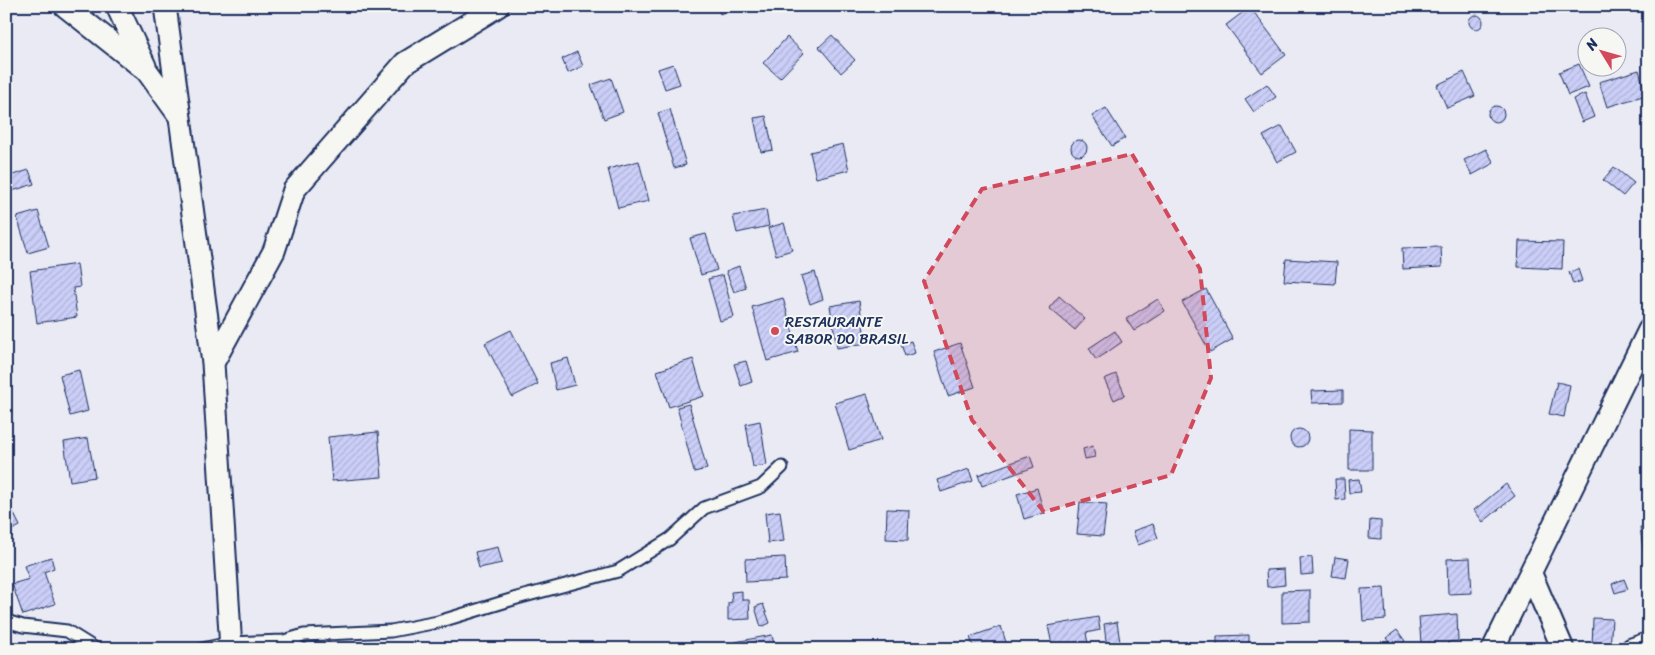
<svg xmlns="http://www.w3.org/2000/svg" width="1655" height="655" font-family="Sriracha,sans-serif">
<defs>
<pattern id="building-hatch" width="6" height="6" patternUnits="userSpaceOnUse" patternTransform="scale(1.25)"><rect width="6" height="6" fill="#cbcef7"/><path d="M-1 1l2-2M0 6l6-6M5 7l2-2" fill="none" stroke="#aeb1d6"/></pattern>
</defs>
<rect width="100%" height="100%" fill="#e9eaf4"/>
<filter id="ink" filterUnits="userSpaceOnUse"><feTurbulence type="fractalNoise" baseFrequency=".02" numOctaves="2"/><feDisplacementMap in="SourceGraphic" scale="10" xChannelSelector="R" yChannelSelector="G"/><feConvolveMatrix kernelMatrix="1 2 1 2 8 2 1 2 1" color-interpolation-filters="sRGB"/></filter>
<g filter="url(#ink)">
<path fill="url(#building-hatch)" stroke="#1b2f5e" d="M717,6h21l-18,8z
M1039,6h14l-9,7z
M1250,7l36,48 -24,18 -36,-48z
M1469 22a7 7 0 1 1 14 0a7 7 0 1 1-14 0Z
M832,35l23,25 -14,13 -22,-26z
M787,37l17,16 -24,25 -17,-15z
M577,52l6,14 -15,7 -6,-14z
M673,64l7,20 -15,5 -7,-20z
M1579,64l10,23 -21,8 -9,-23z
M1639,70l7,25 -39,12 -8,-25z
M1464,72l11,24 -28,12 -10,-23z
M611,78l12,34 -19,7 -13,-34z
M1267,84l9,13 -22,15 -9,-13z
M1585,94l9,23 -12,5 -9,-23z
M1488 114a8 8 0 1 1 16 0a8 8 0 1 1-16 0Z
M1106,108l19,30 -13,8 -20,-30z
M670,109l16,56 -12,3 -16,-55z
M766,116l7,34 -12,2 -7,-34z
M1282,126l14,26 -19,10 -14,-26z
M1071 148a8 8 0 1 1 16 0a8 8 0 1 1-16 0Z
M843,144l6,26 -33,8 -6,-26z
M1486,149l8,14 -22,12 -8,-15z
M639,161l10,40 -31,7 -10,-39z
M1614,167l20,16 -11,13 -20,-16z
M29,170l5,14 -28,9v-16z
M766,210l3,16 -32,7 -4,-17z
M38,211l11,36 -21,6 -11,-36z
M784,223l8,27 -16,5 -8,-27z
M706,234l11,36 -16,5 -11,-37z
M1519,241l44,1 -1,27 -44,-2z
M1441,247l1,20 -39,2 -1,-21z
M1286,259l51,3 -2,22 -51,-3z
M77,264l3,23 -7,1 4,29 -40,6 -7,-52z
M739,266l7,22 -12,4 -8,-21z
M1578,269l4,12 -9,3 -4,-12z
M815,272l8,27 -13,5 -9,-28z
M723,275l11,42 -14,4 -12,-42z
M1206,289l27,50 -23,13 -28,-50z
M1059,296l26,23 -10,11 -26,-22z
M783,298l15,54 -31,9 -15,-54z
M1158,299l7,12 -31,20 -8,-12z
M859,301l7,42 -29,5 -7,-42z
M511,330l27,54 -26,13 -27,-54z
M1115,331l7,11 -26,18 -7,-12z
M911,341l4,12 -10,3 -4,-12z
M960,343l15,44 -27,9 -14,-44z
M568,358l7,27 -19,5 -6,-27z
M693,359l11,37 -35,11 -12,-36z
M746,361l6,21 -11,4 -7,-22z
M79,370l9,41 -18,5 -10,-41z
M1116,374l9,21 -11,5 -10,-21z
M1557,382l13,3 -6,32 -15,-3z
M1343,390v12l-31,1 -1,-12z
M867,394l14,46 -32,10 -14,-47z
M689,404l18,65 -13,3 -17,-65z
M760,421l7,44 -14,2 -7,-43z
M1349,429l23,1v40h-23z
M1290 438a9 9 0 1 1 18 0a9 9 0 1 1-18 0Z
M378,432l4,45 -50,4 -4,-44z
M88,438l7,39 -25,4 -6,-39z
M1093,446l2,11 -10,2 -2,-10z
M1030,456l4,11 -52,19 -4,-11z
M969,469l4,12 -32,11 -4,-12z
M1335,479h9l1,20 -9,1z
M1359,479l2,13 -12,1 -1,-13z
M1506,484l9,12 -32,26 -9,-12z
M1037,488l7,25 -20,6 -7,-25z
M6,498l14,28 -14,7z
M1080,502l27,2 -4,32 -26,-2z
M887,509l22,1 -1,30 -22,-1z
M780,511l4,30 -16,2 -3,-30z
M1370,520l11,1v18l-12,-1z
M1153,524l5,14 -20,7 -5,-14z
M1649,526v37l-4,1 -5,-37z
M498,547l4,16 -23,5 -4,-16z
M51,557l3,11 -10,4 11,32 -32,11 -11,-31 17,-5 -5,-13z
M785,557l1,23 -40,2 -1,-23z
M1312,557l1,17 -12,1 -1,-17z
M1335,557l14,2 -3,19 -14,-2z
M1470,558l2,35 -24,1 -1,-35z
M1284,569l1,16 -18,2 -1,-17z
M1624,579l4,10 -13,4 -3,-9z
M1384,588l2,31 -23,2 -2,-32z
M1310,590v32l-28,1v-32z
M742,591v9h7l1,19 -22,1v-17l4,-1 -1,-10z
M763,604l7,19 -9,4 -6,-20z
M1457,614l1,27 -10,1v7h-15v-6h-12l-2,-26z
M1098,617l2,13 -14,3 3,16h-36l-5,-23z
M1593,618l19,1 -2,30h-18z
M1117,622l4,27h-14l-3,-25z
M1001,626l7,23h-34l-4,-12z
M1397,630l8,11 -11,8 -8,-11z
M772,635l3,14h-39l-1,-7z
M1249,635v14h-32v-13z"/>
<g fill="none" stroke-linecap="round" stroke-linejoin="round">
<g stroke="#1b2f5e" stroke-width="15">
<path id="lane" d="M6,621l17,5 44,5 29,18
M284,641l20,-6 87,-4 47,-9 79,-24 101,-27 52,-32 34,-31 57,-21 21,-20
M202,649l28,-6 54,-2 18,8"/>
</g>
<g stroke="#1b2f5e" stroke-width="25">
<path id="street" d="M65,6l82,65 31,43
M117,6l28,60
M165,6l48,357 18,286
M213,363l61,-112 20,-61 111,-127 93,-57
M1531,574l32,75
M1493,649l156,-319
M1632,649l17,-6"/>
</g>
<use href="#lane" stroke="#f6f6f2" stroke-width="11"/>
<use href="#street" stroke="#f6f6f2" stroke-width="21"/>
</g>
</g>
<path fill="#d1495b" fill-opacity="0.2" stroke="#d1495b" stroke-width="4" stroke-dasharray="10 6" stroke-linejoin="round" d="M1132,154l68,115 11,109 -40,97 -127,37 -72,-92 -48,-139 58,-92z"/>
<circle fill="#d1495b" stroke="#f6f6f2" stroke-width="2" cx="775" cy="331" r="5"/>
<g text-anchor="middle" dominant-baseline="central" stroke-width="4" stroke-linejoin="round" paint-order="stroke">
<g font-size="15" fill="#1b2f5e" stroke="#f6f6f2" text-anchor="start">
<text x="785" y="322">RESTAURANTE<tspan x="785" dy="17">SABOR DO BRASIL</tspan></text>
</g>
</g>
<rect width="1655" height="655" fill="none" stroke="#f6f6f2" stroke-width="25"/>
<rect x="12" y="12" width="1630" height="630" fill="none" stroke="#1b2f5e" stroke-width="2" filter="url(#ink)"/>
<g transform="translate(1602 52) rotate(307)"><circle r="24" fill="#f6f6f2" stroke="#9ea6b7"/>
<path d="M0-4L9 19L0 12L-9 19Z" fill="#d1495b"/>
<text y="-8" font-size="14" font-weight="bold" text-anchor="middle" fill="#1b2f5e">N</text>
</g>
</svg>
